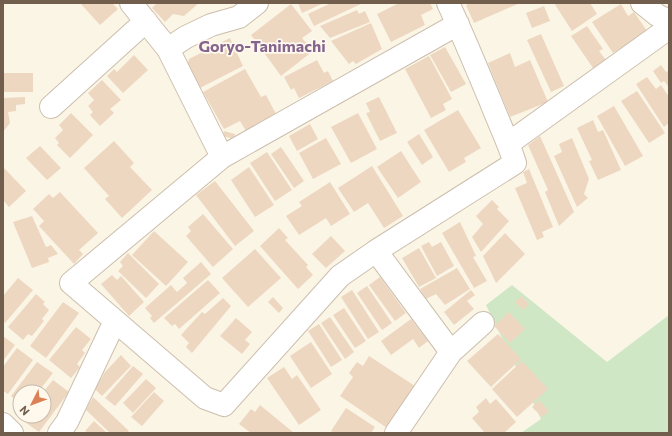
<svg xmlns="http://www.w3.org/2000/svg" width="672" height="436" font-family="Commissioner,sans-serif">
<rect width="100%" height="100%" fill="#fbf5e6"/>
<path fill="#d0e7c6" d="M512,285l95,77 62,-47v118h-148l20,-14 -55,-114z"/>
<path fill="#eed7c0" d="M80,3h32l6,6 -18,16z
M157,3h42l-15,13 -11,-2 -8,8 -13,-14z
M298,3h26l-22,10z
M331,3h32l-49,23 -6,-12z
M399,3h31l3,6 -12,6 4,10 -34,17 -14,-28z
M470,3h50l-46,20 -8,-18z
M554,3h36l7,11 -25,17z
M291,4l21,27 -10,7 11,13 -32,25 -30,-41z
M621,4l7,12 6,-4 13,19 -34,22 -21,-31z
M544,6l6,15 -18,7 -6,-15z
M357,10l2,4 6,-3 5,11 -40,16 -10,-12z
M371,23l11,26 -26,15 -3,-3 -4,3 -18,-23z
M587,26l16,23 -4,2 7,9 -13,8 -22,-32z
M541,34l23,52 -13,6 -24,-52z
M230,38l13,28 -45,23 -11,-23 2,-7z
M445,47l21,37 -15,8 -21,-37z
M510,53l5,14 15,-7 18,42 -38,15 -22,-54z
M134,55l14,15 -25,23 -16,-17 7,-7 3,3z
M429,56l23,43 -9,5 3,6 -15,8 -26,-49z
M317,60l7,13 4,-2 5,10 -34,17 -5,-10 -3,2 -7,-13z
M661,65l5,7 3,-2v17l-5,-6 -3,2 -8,-12z
M245,69l16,28 5,-2 10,19 -30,17 -6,-10 -16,8 -21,-37z
M3,73h30v19h-30z
M647,77l9,12 5,-4 8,12v26l-5,4 -28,-43z
M102,80l19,20 -11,9 4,4 -14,13 -10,-11 3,-3 -5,-6 6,-6 -6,-7z
M637,91l28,42 -16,10 -28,-42z
M25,97v7l-9,1v6l-8,1 2,11 -7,9v-34z
M379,97l18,36 -17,8 -14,-28 4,-1 -4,-9z
M614,106l29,50 -18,10 -28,-50z
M458,110l23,38 -17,10 2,4 -17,10 -25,-42z
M71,113l22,22 -23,23 -13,-13 2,-2 -4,-5 8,-8 -4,-5z
M358,113l19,36 -26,14 -20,-36z
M593,120l5,12 5,-2 18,40 -23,10 -9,-19 3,-1 -15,-32z
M310,124l8,15 -21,12 -8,-15z
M224,131l11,3 -1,5 -11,-3z
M419,134l14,23 -11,8 -15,-23z
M540,136l34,76 -15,14 -14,-34 3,-2 -20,-45z
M326,138l15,26 -28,15 -14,-26z
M572,138l17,41 -5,15 4,4 -11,9 -23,-51 8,-4 -3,-8z
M114,141l20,22 -4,4 22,23 -30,28 -17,-19 4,-3 -25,-28z
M40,146l21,22 -14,12 -21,-22z
M281,147l23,34 -10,7 -23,-34z
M401,151l20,31 -23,16 -21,-31z
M267,152l25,38 -17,11 -25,-38z
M372,166l31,50 -19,12 -16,-25 -14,9 -16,-24z
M3,167l23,24 -17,16 -6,-7z
M249,167l25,38 -19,12 -24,-37z
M529,169l24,58 -11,5 2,5 -7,3 -22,-52 12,-5 -4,-11z
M215,181l39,50 -19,15 -39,-51z
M330,182l20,32 -19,12 -5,-8 -27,17 -13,-19 16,-10 -3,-4z
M60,192l38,41 -19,17 4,4 -9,10 -35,-38 5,-5 -11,-12 16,-15 4,4z
M492,200l7,7 -2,2 12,12 -28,31 -9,-15 11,-13 -7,-8z
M203,214l30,35 -20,18 -27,-31 5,-5 -3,-4z
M32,216l14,31 5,-2 7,9 -10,4 1,4 -17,6 -19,-46z
M460,222l16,34 -3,1 14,24 -13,7 -32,-55z
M279,228l9,10 -3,2 23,25 -2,2 7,8 -15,14 -38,-43z
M154,231l34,31 -22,24 -34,-31z
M505,233l20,21 -29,29 -13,-27z
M331,236l14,15 -19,17 -14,-14z
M429,242l3,5 9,-5 13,24 -17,10 -16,-30z
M419,248l17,30 -17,9 -17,-29z
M255,249l26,29 -33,29 -26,-29z
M128,253l31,31 -13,14 -28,-27 5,-5 -3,-4z
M201,262l10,12 -57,49 -4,-5 2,-2 -7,-8 26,-23 6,7 10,-9 -4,-5z
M457,268l13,21 -25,16 -9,-11 -10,5 -6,-10z
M112,275l5,5 4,-4 23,26 -15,14 -28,-32z
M380,277l26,36 -11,8 -26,-36z
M18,278l15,12 -28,33 -2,-2v-25z
M208,280l12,13 -41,36 -4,-5 -3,2 -8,-8z
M367,286l25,37 -10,7 -25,-37z
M352,290l27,42 -11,7 -27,-42z
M471,290l4,5 -8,6 7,8 -20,16 -10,-13z
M36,294l9,8 -2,2 6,6 -7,9 2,2 -12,15 -4,-2 -5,6 -15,-13z
M521,296l8,8 -6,6 -8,-8z
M273,297l10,11 -4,5 -11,-11z
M223,298l8,8 -39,47 -6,-6 3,-4 -8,-8 21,-23 3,2z
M63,302l16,11 -33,45 -16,-12z
M344,308l22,33 -11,7 -22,-33z
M509,312l16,17 -15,14 -16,-17z
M330,317l24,35 -9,7 -24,-36z
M236,318l16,14 -7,8 5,4 -8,10 -22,-18z
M411,319l17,22 -9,7 -6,-9 -22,16 -10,-14z
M319,324l23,36 -11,7 -23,-36z
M76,327l15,12 -9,11 3,3 -8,11 3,3 -9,11 -22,-18z
M498,334l23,25 -30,28 -24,-26z
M3,336l12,9 -12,16z
M311,342l21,32 -21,14 -21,-32z
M17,348l16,12 -25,34 -5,-3v-24z
M121,355l10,11 -29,30 -7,-7 10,-17z
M369,356l49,32 -28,42 -50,-34 13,-19 -4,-4 8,-11 6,4z
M522,361l26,28 -31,28 -25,-28z
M37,362l16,11 -15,19h-18v11l-9,-7z
M133,366l10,8 -28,32 -10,-8z
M284,367l8,12 5,-4 24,35 -22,15 -32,-47z
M146,379l10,9 -23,25 -10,-10z
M53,380l16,12 -30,40 -17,-12 3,-4h19v-25z
M154,392l10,9 -22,25 -11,-9z
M93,397l36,34 -2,2h-17l-24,-23z
M486,398l4,6 6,-5 20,23 -12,11h-19l-13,-15 7,-6 -3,-5z
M539,400l10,11 -7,6 -10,-10z
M260,405l34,28h-43l-12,-9 12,-15 4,3z
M346,408l29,19 -4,6h-37l-3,-2z
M94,421l13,12h-19l-3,-2z"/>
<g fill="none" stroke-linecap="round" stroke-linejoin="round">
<g stroke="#ccbead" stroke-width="24">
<path id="minor" d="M131,3l37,46
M448,3c15,32 28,64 42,97 8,21 18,41 25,63l-139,88 -36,25 -116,129 -19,-7 -134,-115 151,-126 236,-133
M642,3l15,12 12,6
M51,107l95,-86
M509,143l160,-115
M222,157l-54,-108 18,-12 25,-12 28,-8 18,-14
M376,251l75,101
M3,424l9,9
M59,433l8,-11 48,-101
M396,433l55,-81 32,-29"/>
</g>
<use href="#minor" stroke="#fff" stroke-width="22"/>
</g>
<g text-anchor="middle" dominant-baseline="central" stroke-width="3.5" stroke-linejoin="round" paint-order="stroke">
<g font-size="16" font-weight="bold" fill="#85658e" stroke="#fef9ec">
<text x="262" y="45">Goryo-Tanimachi</text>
</g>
</g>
<rect width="672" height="436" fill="none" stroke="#725e4d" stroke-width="8"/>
<g transform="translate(32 404) rotate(228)"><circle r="19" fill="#fef9ec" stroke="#c6bbac"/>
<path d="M0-3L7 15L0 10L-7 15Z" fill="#db8155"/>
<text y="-6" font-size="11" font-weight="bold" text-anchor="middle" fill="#725e4d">N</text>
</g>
</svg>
